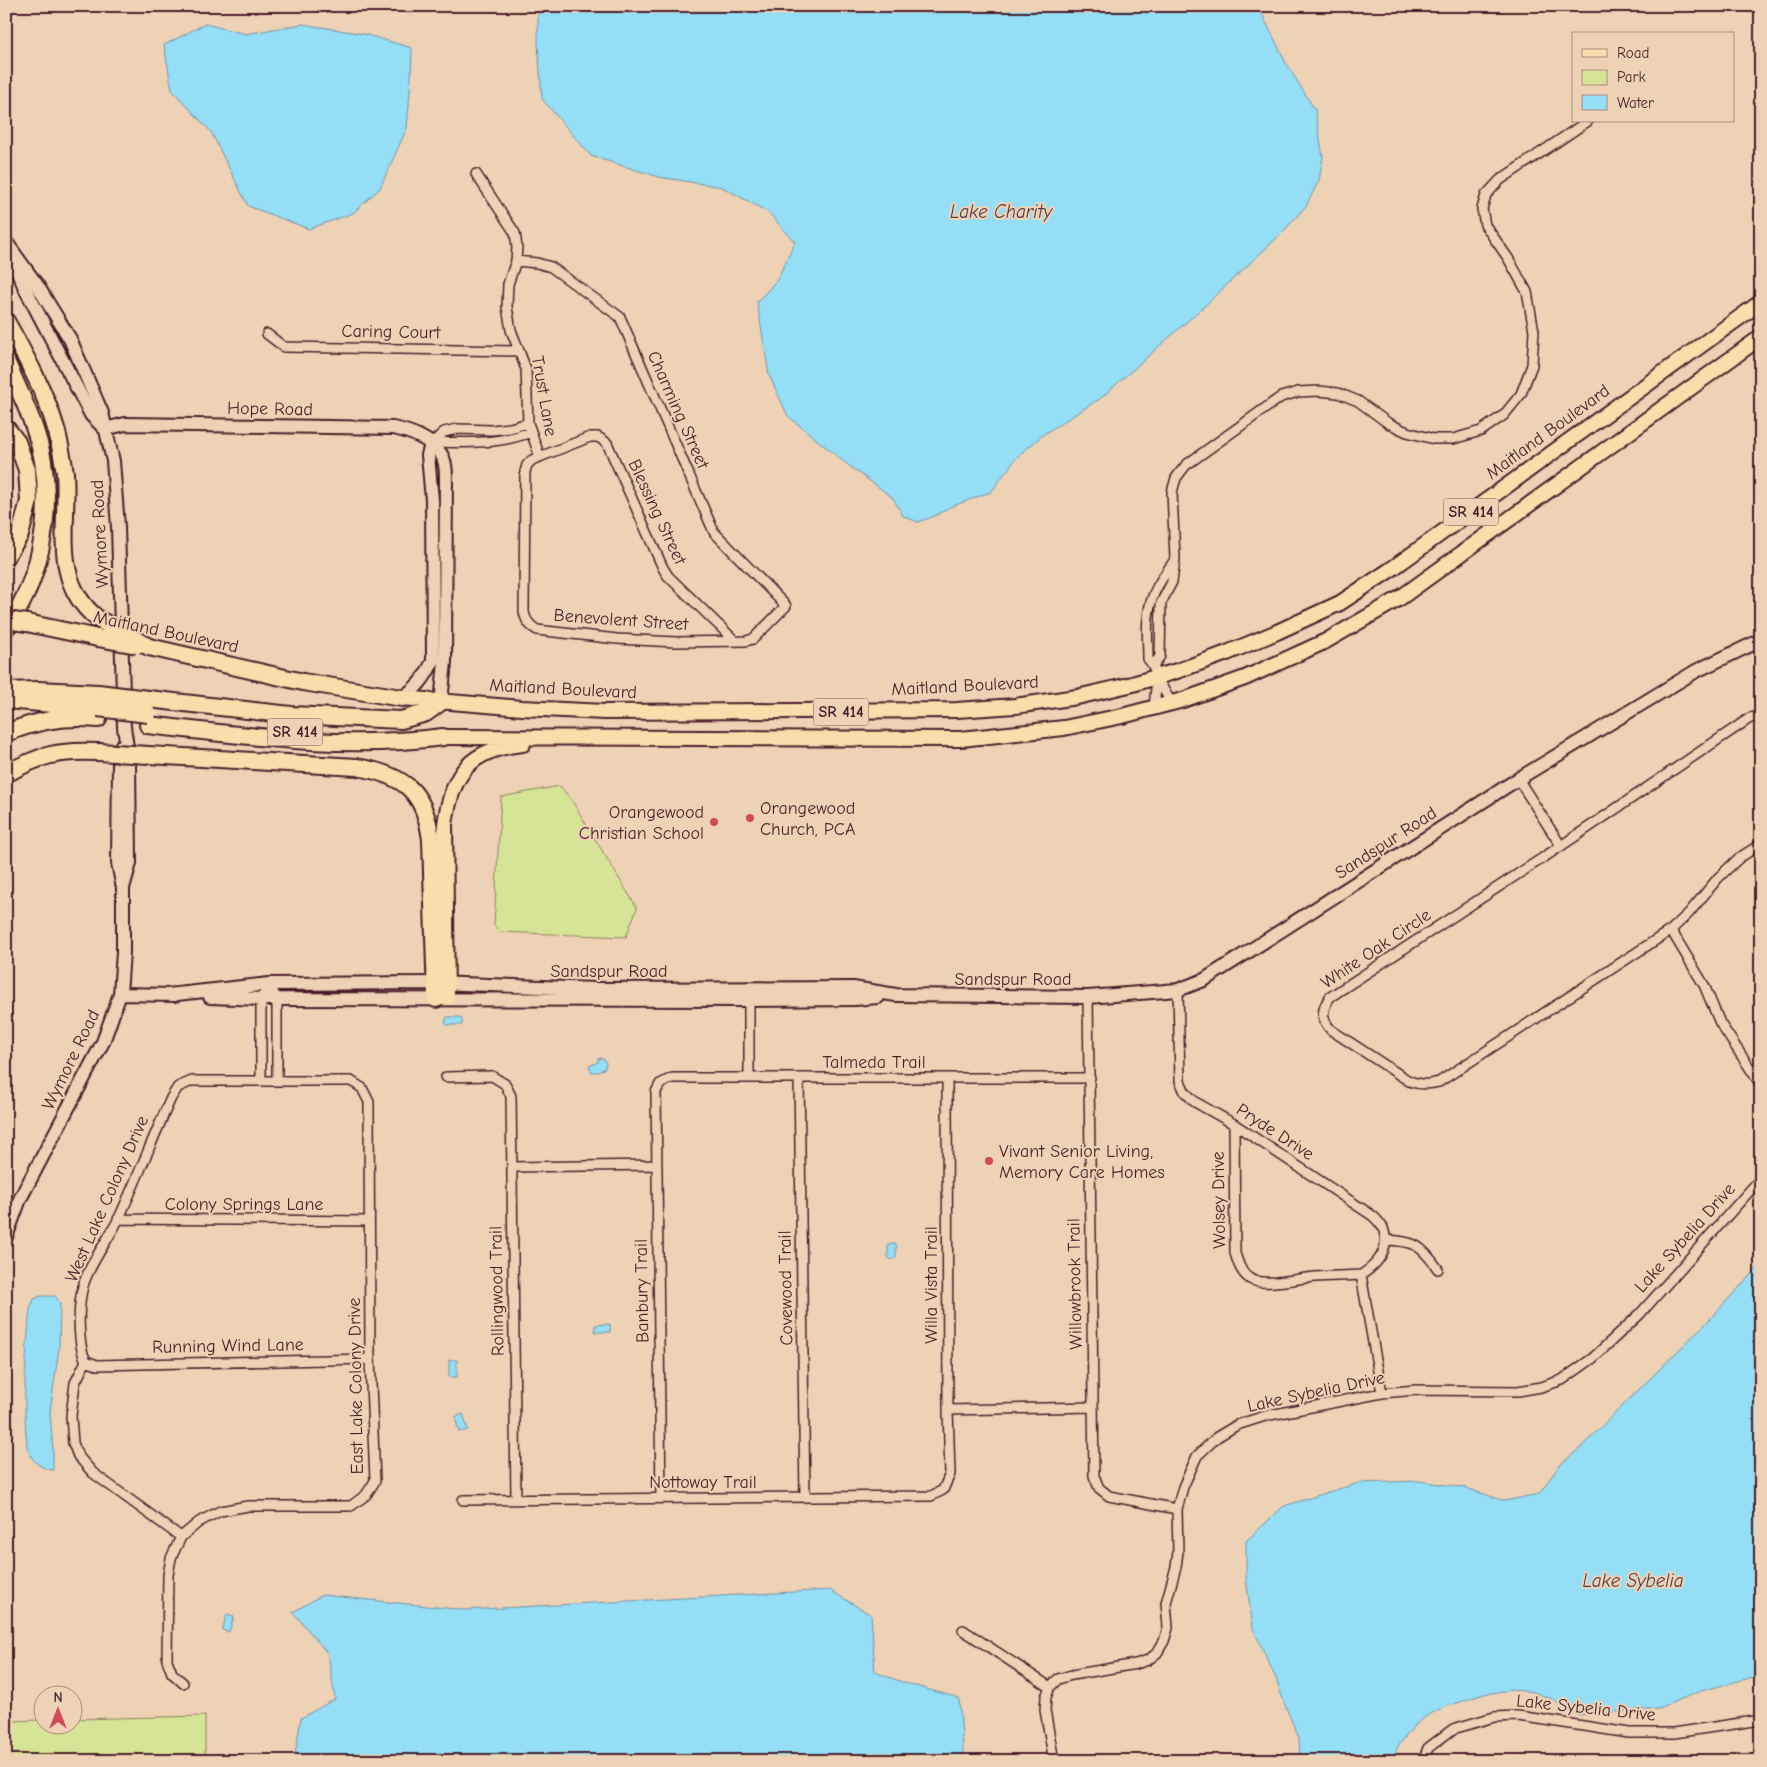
<svg xmlns="http://www.w3.org/2000/svg" width="1767" height="1767" font-family="'Comic Neue',sans-serif">
<rect width="100%" height="100%" fill="#eed2b5"/>
<filter id="ink" filterUnits="userSpaceOnUse"><feTurbulence type="fractalNoise" baseFrequency=".02" numOctaves="2"/><feDisplacementMap in="SourceGraphic" scale="10" xChannelSelector="R" yChannelSelector="G"/><feConvolveMatrix kernelMatrix="1 2 1 2 8 2 1 2 1" color-interpolation-filters="sRGB"/></filter>
<g filter="url(#ink)">
<path fill="#d6e497" stroke="#908261" d="M560,786l12,15 65,107 -11,29 -126,-5 -6,-6 7,-129z
M205,1716v45h-194v-40l31,-1v4h30l1,-5z"/>
<path fill="#94def6" stroke="#7692a5" d="M538,6h720l28,57 29,47 8,47 -4,23 -13,26 -25,28 -82,77 -98,87 -57,36 -27,23 -26,35 -41,15 -15,9 -17,6 -15,-6 -10,-18 -49,-36 -56,-46 -19,-41 -12,-73 20,-22 18,-38 -27,-30 -46,-25 -63,-10 -68,-21 -49,-57 -4,-56z
M205,24l41,10 56,-10 62,10 48,14 -1,31 -4,49 -27,60 -27,25 -44,16 -61,-23 -37,-74 -39,-42 -8,-45z
M447,1017h13l2,1v7h-15l-2,-2z
M601,1058l3,1 2,4 -1,5 -7,4h-6l-3,-6 9,-4v-3z
M896,1244l1,2 -1,2v9l-4,3 -4,-3v-13z
M1761,1264v411l-60,16 -42,17 -80,7 -14,-7 -13,-9 -18,-7 -22,-2 -28,4 -39,13 -17,8 -13,10 -17,21 -6,15h-92l-1,-23 -15,-35 -7,-22 -24,-53 -7,-50v-37l38,-35 74,-23 61,-2 47,7 39,13 34,-7 20,-28 20,-17 130,-129z
M41,1296h14l5,7 -1,45 -9,64 3,39v19c-11,-1 -19,-7 -24,-17 -3,-5 -2,-13 -3,-19 -3,-41 0,-84 4,-125l4,-10z
M610,1324v8h-15v-7z
M449,1360h8v17h-8z
M463,1414l5,16 -9,2 -4,-15z
M830,1590l41,25 4,57 30,11 54,15 5,63h-670l7,-43 34,-19 -7,-45 -35,-42 29,-17 143,15z
M227,1614l7,2 -5,16 -7,-2z"/>
<g fill="none" stroke-linecap="round" stroke-linejoin="round">
<g stroke="#4a1f2b" stroke-width="12">
<path id="street" d="M476,174l39,59 2,14 -1,14 -8,23 -1,23 4,23 15,39 2,54 12,34
M516,261l21,2 14,4 69,50 94,215 72,74 -33,33 -7,2 -70,1 -59,-3 -80,-9c-8,-5 -11,-9 -13,-18l1,-140 2,-7 5,-5 58,-23h8l9,6 56,125 5,8 67,65
M267,334l17,13 235,4
M433,442c34,1 67,2 98,-10
M431,444l13,-12 13,-3 35,1 18,-2 18,-5
M1154,665l6,-9 1,-53 11,-21 3,-23 -3,-67 4,-14 10,-13 95,-68 17,-5 21,-1 19,2 20,8 30,22 19,9 27,7h19l28,-8 23,-16 17,-21 11,-29 2,-34 -7,-39 -19,-34 -23,-33 -3,-16 4,-14 14,-15 88,-59
M1157,678l15,26
M1154,708c1,-17 7,-36 -6,-49 0,-19 -3,-41 4,-60 4,-14 14,-26 22,-38
M1761,716l-11,2 -189,128 -231,151c-9,13 -9,22 1,33l78,51c11,4 19,4 30,1l232,-152 18,-17 29,-35 21,-20 22,-14
M1518,779l43,67
M1671,930l33,55 16,38 41,62
M269,984l8,15v82
M1178,990l2,91 5,11 10,10 39,22 139,92c3,3 8,8 10,12 8,21 -6,37 -22,47
M1088,997l6,479 5,12 10,8 68,13
M749,1000v77
M446,1077l46,-1 13,8 6,12 5,404
M799,1078l6,419
M261,1081v-82l8,-15
M1234,1124l1,129c3,10 6,20 15,26 14,8 49,-1 65,-2 16,-1 31,-1 46,-2
M512,1167l144,-2
M118,1219l251,2
M1385,1240c30,1 36,5 53,29
M1361,1275l21,118
M86,1361c-9,-17 -8,-56 -3,-75 6,-22 26,-47 36,-68 18,-39 34,-80 52,-120l7,-11 14,-6h159l11,7 7,14 1,257 5,122 -9,14 -15,11h-103l-28,5 -21,11 -18,15 -10,21 -3,17 -1,85 5,13 11,10
M86,1361l11,4 273,-6
M86,1361l-11,22 -4,33 2,27 5,13 15,17 88,64
M948,1410l145,-3
M661,1498l-5,-406 4,-8 12,-6h418
M463,1500l468,-4 12,-6 7,-16 -2,-64 -1,-332
M963,1630l87,57
M1054,1761l-9,-51 1,-13 4,-10 8,-8 14,-4 64,-11 12,-4 9,-7 7,-12 4,-13 -2,-25 10,-36 2,-15 -1,-43 6,-22 14,-31 20,-19 20,-12 28,-9 117,-23 34,-3 102,1 23,-4 21,-7 31,-22 47,-44 121,-136
M1423,1761l5,-13 25,-19 41,-12 24,-1 111,17h45l87,-13"/>
</g>
<g stroke="#4a1f2b" stroke-width="16">
<path id="secondary" d="M6,242l31,43 33,54 32,74 11,48 5,66 6,200 5,33 1,103 -7,25
M13,261l13,29 65,125 14,14
M105,429l20,-5 268,4c16,3 38,11 48,26 4,6 5,15 5,23l-1,185 -4,40
M402,698c16,-11 22,-19 31,-37l-1,-161 -4,-45 3,-11
M120,994l55,1
M168,995l101,-11 167,-1 159,6 258,-1 43,7 192,2 90,-7 26,-10 314,-201 178,-108 65,-31
M210,997l51,2 488,1 106,-1 23,-2
M6,1237l14,-38 83,-157 17,-48 3,-42v-64l-5,-25 1,-100 2,-17"/>
</g>
<g stroke="#4a1f2b" stroke-width="18">
<path id="primary" d="M402,698l120,10 83,4 352,-2 58,-4 62,-9 52,-12 48,-14 50,-18 50,-21 63,-29 53,-35 368,-266
M443,737l518,2 103,-11 58,-12 61,-16 62,-22 81,-37 74,-43 361,-261
M447,998l-2,-174c7,-51 25,-75 78,-80"/>
</g>
<g stroke="#4a1f2b" stroke-width="20">
<path id="highway" d="M6,321c20,36 40,72 51,111 3,13 6,28 8,41 4,52 -15,108 33,146
M6,361c14,32 31,65 37,100 9,56 -3,121 -37,167
M6,428l11,14 10,28 2,31 -9,34 -14,21
M27,623l71,15
M149,647l154,35 99,16
M6,691l32,-1 60,3
M148,699l143,16 110,5 25,-7 15,-11
M6,700l92,8
M148,725c99,11 195,25 295,12
M6,733c33,-13 57,-17 92,-14
M149,755l208,12c47,8 68,24 74,73l5,159
M6,774c33,-19 54,-24 92,-22"/>
</g>
<use href="#street" stroke="#eed2b5" stroke-width="9"/>
<use href="#secondary" stroke="#eed2b5" stroke-width="12"/>
<use href="#primary" stroke="#f9deab" stroke-width="14"/>
<use href="#highway" stroke="#f9deab" stroke-width="16"/>
<g stroke="#4a1f2b" stroke-width="20" stroke-linecap="butt">
<path id="highway-bridge" d="M98,619l51,28
M6,620l21,3
M98,638l39,7
M98,693l50,6
M98,708l50,6
M98,752l51,3"/>
</g>
<use href="#highway-bridge" stroke="#f9deab" stroke-width="16"/>
</g>
</g>
<g fill="#d1495b" stroke="#eed2b5" stroke-width="2">
<circle cx="750" cy="818" r="5"/>
<circle cx="714" cy="822" r="5"/>
<circle cx="989" cy="1161" r="5"/>
</g>
<g text-anchor="middle" dominant-baseline="central" stroke-width="4" stroke-linejoin="round" paint-order="stroke">
<g fill="#eed2b5" stroke="#7b5554" stroke-width="1">
<rect x="1443.5" y="498.5" width="55" height="27" rx="4"/>
<rect x="813.5" y="698.5" width="55" height="27" rx="4"/>
<rect x="267.5" y="718.5" width="55" height="27" rx="4"/>
</g>
<g font-size="16" font-weight="bold" fill="#4a1f2b">
<text x="1471" y="512">SR 414</text>
<text x="841" y="712">SR 414</text>
<text x="295" y="732">SR 414</text>
</g>
<g font-size="18" fill="#4a1f2b" stroke="#eed2b5">
<text transform="translate(391 332) rotate(1)">Caring Court</text>
<text transform="translate(544 396) rotate(80)">Trust Lane</text>
<text transform="translate(270 409) rotate(1)">Hope Road</text>
<text transform="translate(678 410) rotate(66)">Charming Street</text>
<text transform="translate(1548 432) rotate(-36)">Maitland Boulevard</text>
<text transform="translate(657 512) rotate(65)">Blessing Street</text>
<text transform="translate(100 534) rotate(-93)">Wymore Road</text>
<text transform="translate(621 620) rotate(4)">Benevolent Street</text>
<text transform="translate(166 632) rotate(12)">Maitland Boulevard</text>
<text transform="translate(965 686) rotate(-3)">Maitland Boulevard</text>
<text transform="translate(563 689) rotate(3)">Maitland Boulevard</text>
<text transform="translate(1386 843) rotate(-33)">Sandspur Road</text>
<text transform="translate(1376 949) rotate(-34)">White Oak Circle</text>
<text x="609" y="971">Sandspur Road</text>
<text x="1013" y="979">Sandspur Road</text>
<text transform="translate(71 1060) rotate(-64)">Wymore Road</text>
<text x="874" y="1062">Talmeda Trail</text>
<text transform="translate(1275 1132) rotate(33)">Pryde Drive</text>
<text transform="translate(107 1199) rotate(-66)">West Lake Colony Drive</text>
<text transform="translate(1219 1200) rotate(-91)">Wolsey Drive</text>
<text x="244" y="1204">Colony Springs Lane</text>
<text transform="translate(1685 1238) rotate(-48)">Lake Sybelia Drive</text>
<text transform="translate(1075 1284) rotate(-91)">Willowbrook Trail</text>
<text transform="translate(931 1285) rotate(-90)">Willa Vista Trail</text>
<text transform="translate(786 1288) rotate(-91)">Covewood Trail</text>
<text transform="translate(497 1291) rotate(-91)">Rollingwood Trail</text>
<text transform="translate(642 1291) rotate(-91)">Banbury Trail</text>
<text transform="translate(228 1346) rotate(-1)">Running Wind Lane</text>
<text transform="translate(356 1386) rotate(-91)">East Lake Colony Drive</text>
<text transform="translate(1316 1392) rotate(-12)">Lake Sybelia Drive</text>
<text x="703" y="1482">Nottoway Trail</text>
<text transform="translate(1586 1708) rotate(6)">Lake Sybelia Drive</text>
</g>
<g font-size="18" fill="#4a1f2b" stroke="#eed2b5" text-anchor="start">
<text x="760" y="808">Orangewood<tspan x="760" dy="21">Church, PCA</tspan></text>
<text x="704" y="812" text-anchor="end">Orangewood<tspan x="704" dy="21">Christian School</tspan></text>
<text x="999" y="1151">Vivant Senior Living,<tspan x="999" dy="21">Memory Care Homes</tspan></text>
</g>
<g font-size="19" font-style="italic" fill="#553c49" stroke="#eed2b5">
<text x="1001" y="212">Lake Charity</text>
<text x="1633" y="1581">Lake Sybelia</text>
</g>
</g>
<rect width="1767" height="1767" fill="none" stroke="#eed2b5" stroke-width="25"/>
<rect x="12" y="12" width="1742" height="1742" fill="none" stroke="#4a1f2b" stroke-width="2" filter="url(#ink)"/>
<rect x="1572" y="32" width="162" height="90" fill="#eed2b5" stroke="#ac8a7e"/>
<rect x="1582" y="49" width="25" height="8" fill="#f9deab" stroke="#ac8a7e"/>
<text x="1617" y="58" font-size="15" fill="#4a1f2b">Road</text>
<rect x="1582" y="70" width="25" height="15" fill="#d6e497" stroke="#ac8a7e"/>
<text x="1617" y="82" font-size="15" fill="#4a1f2b">Park</text>
<rect x="1582" y="95" width="25" height="15" fill="#94def6" stroke="#ac8a7e"/>
<text x="1617" y="108" font-size="15" fill="#4a1f2b">Water</text>
<g transform="translate(58 1710)"><circle r="24" fill="#eed2b5" stroke="#ac8a7e"/>
<path d="M0-4L9 19L0 12L-9 19Z" fill="#d1495b"/>
<text y="-8" font-size="14" font-weight="bold" text-anchor="middle" fill="#4a1f2b">N</text>
</g>
</svg>
